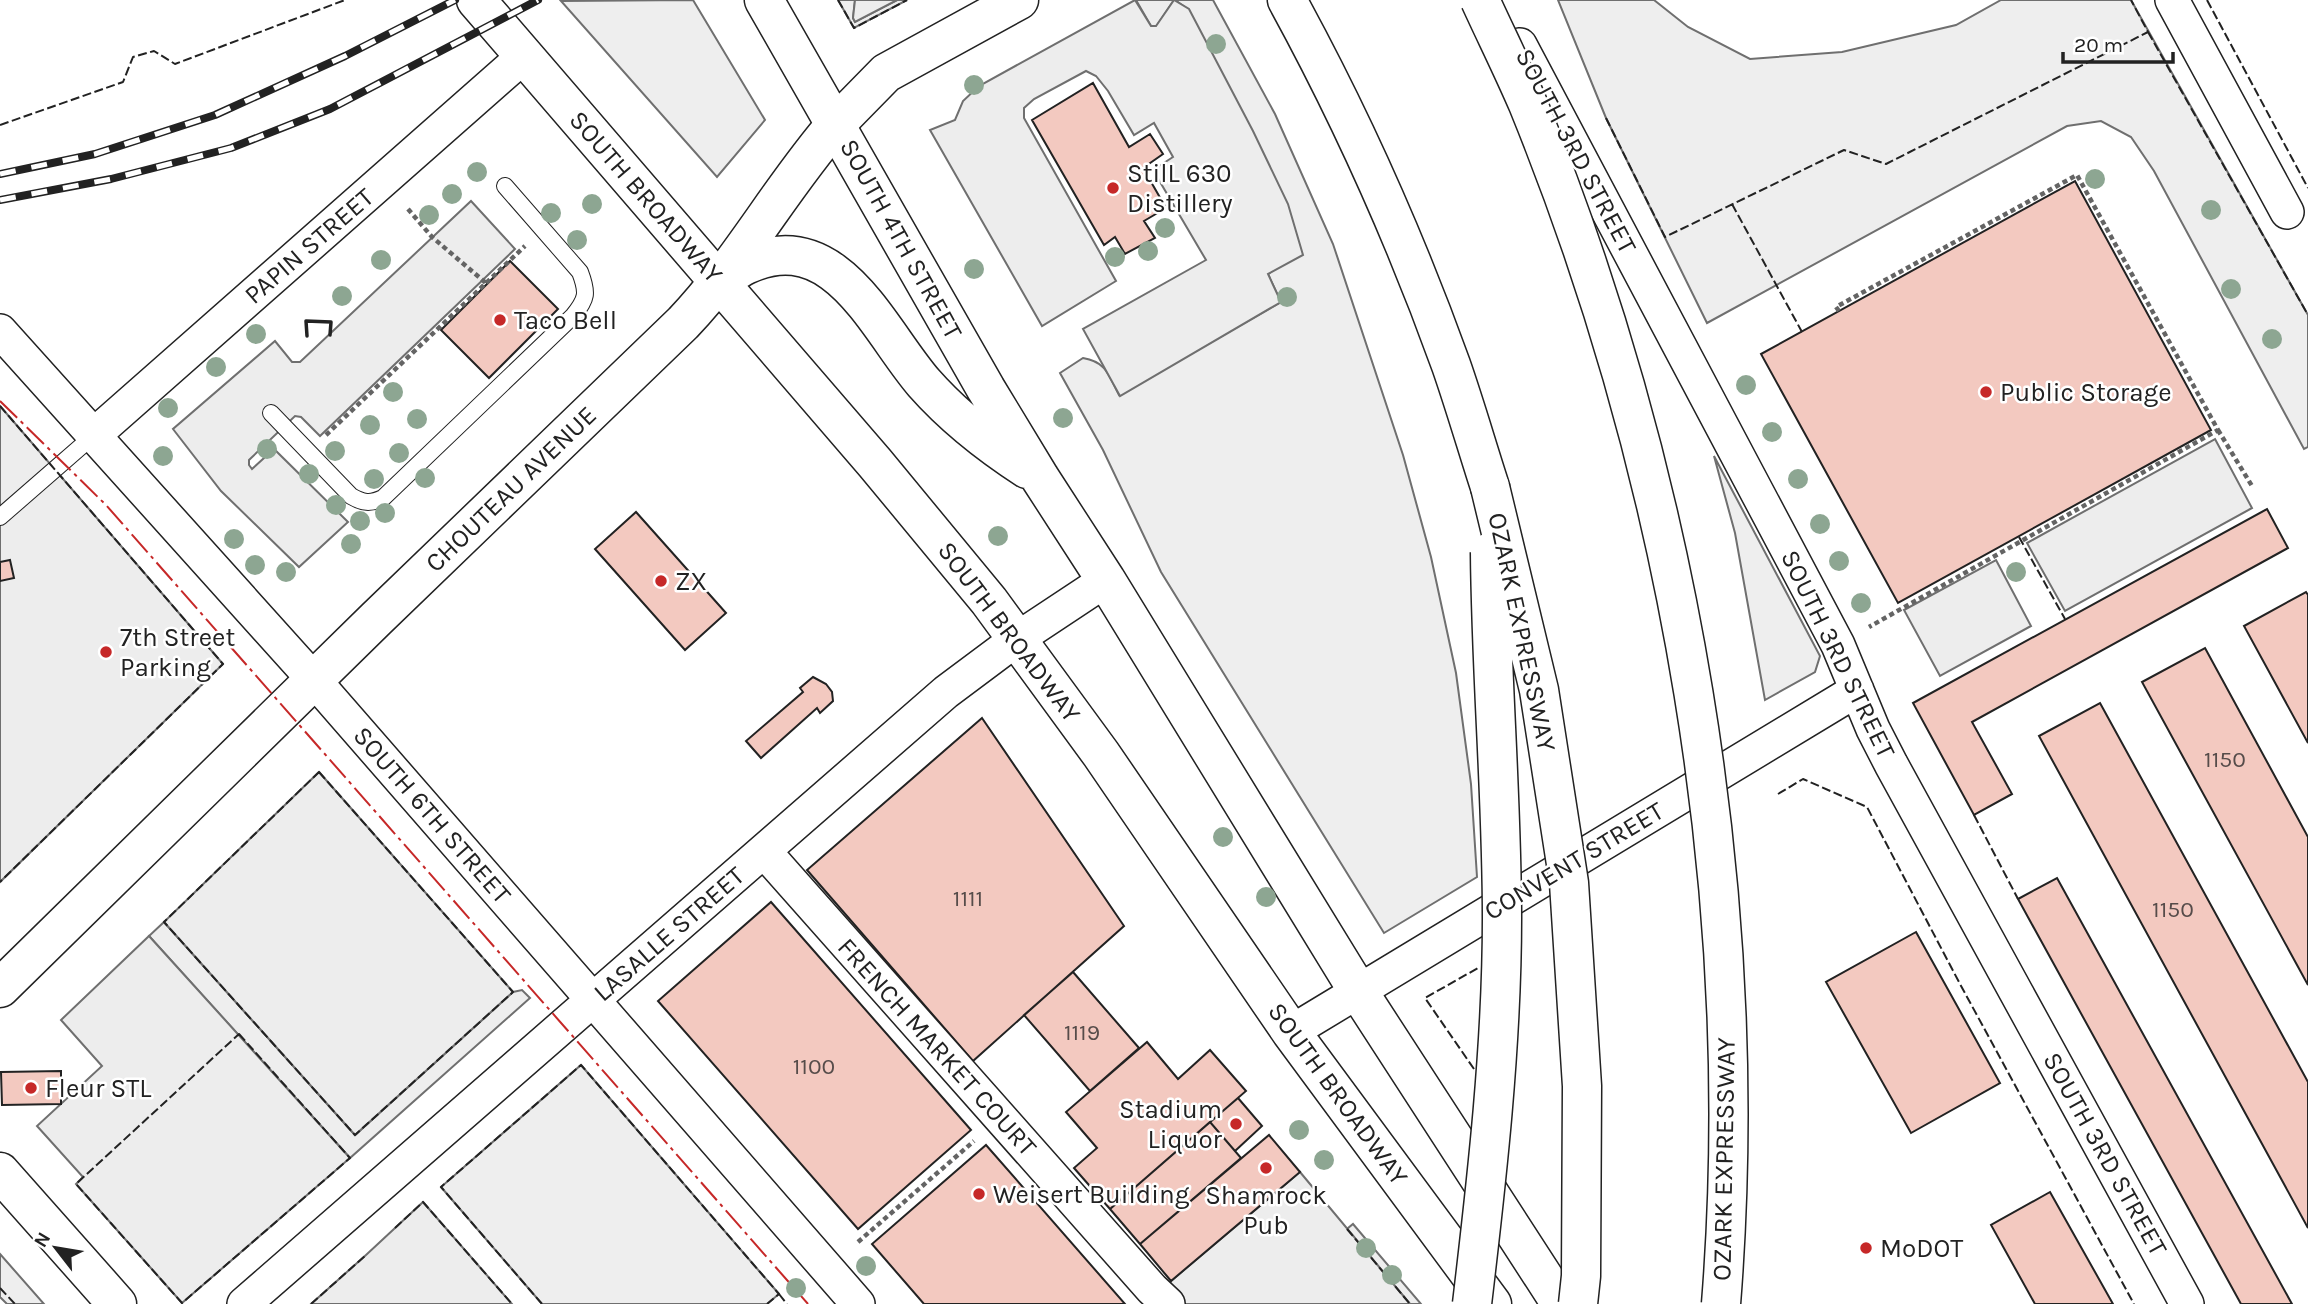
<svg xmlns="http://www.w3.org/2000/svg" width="2308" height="1304" font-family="Karla,sans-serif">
<rect width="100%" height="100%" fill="#fff"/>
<path fill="#eee" stroke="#6f6f6f" stroke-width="2" d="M693,0l72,120 -48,57 -156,-176z
M838,0h17l-2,18 2,4 42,-22h10l-53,28z
M1136,0h38l-18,27 -5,-1z
M1175,0h38l62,114 58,130 70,211 28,102 25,116 15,111 6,93 -93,56 -223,-361 -58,-122 -43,-77 23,-15c24,4 26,18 36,37l162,-93 -13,-28 7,-5 -86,-259z
M1558,0h96l34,27 62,32 92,-7 114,-27 45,-25h130l177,315v132l-4,2 -150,-278 -23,-34 -30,-16 -34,5 -360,197 -101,-205z
M1714,456l106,200 -5,16 -50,28 -30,-167z
M164,922l191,213 158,-143 9,-2 8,8 -180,160 -201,-222z
M581,1065l198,229 -12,10h-225l-101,-117z
M1353,1224l68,80h-11l-63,-75z
M0,1254l44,50h-37l-7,-7z"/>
<path fill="#ededed" stroke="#6f6f6f" stroke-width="2" d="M855,0h42l-42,22 -2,-4z
M1135,0l16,26h5l18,-26 15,9 64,122 35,73 15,51 -35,19 13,28 -161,94 -37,-67 123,-69 -53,-90 20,-13 -19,-34 -20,12 -26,-44 -12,-15 -10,-5 -52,28 -10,9v10l92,163 -74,45 -112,-196 25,-10 8,-19 16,-15z
M471,201l44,48 -195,187 -19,-19 -6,-1 -46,44v5l3,4 22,-20 74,73 -49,45 -78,-76 -48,-62 102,-88 17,21h8z
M0,406l223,258 -223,218z
M2215,439l37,69 -187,103 -38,-68z
M1996,560l35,66 -91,50 -36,-66z
M319,772l194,220 -158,143 -191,-213z
M149,936l201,222 -168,145 -106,-119 7,-7 -46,-51 65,-60 -41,-46z
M1300,1172l110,132h-248l9,-23z
M423,1202l89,102h-201l55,-49z"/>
<path fill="#f3c9c0" stroke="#222" stroke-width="2" d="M1093,83l36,64 21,-13 13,20 -20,14 23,40 -22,13 11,17 -30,16 -10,-17 -11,8 -72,-125z
M2075,181l136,249 -313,173 -137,-249z
M510,261l48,48 -69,69 -48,-48z
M2267,509l21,39 -316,174 40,72 -38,21 -61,-112z
M636,512l90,101 -41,37 -90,-101z
M10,560l4,18 -14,3v-19z
M2306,592l2,3v148l-64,-117z
M2205,648l103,189v148l-166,-303z
M813,677l13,7 6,8 1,9 -13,12 -3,-5 -56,50 -15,-17 57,-49 -3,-4z
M2100,703l208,379v146l-269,-492z
M982,718l142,208 -151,135 -166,-191z
M2057,878l235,426h-51l-223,-405z
M771,902l200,228 -113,99 -200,-228z
M1916,932l84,151 -89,50 -85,-151z
M1073,972l66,76 -49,43 -66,-76z
M1147,1042l31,37 32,-29 36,41 -136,118 -36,-41 23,-20 -31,-36z
M61,1071v33l-59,1 -1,-33z
M1238,1098l24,28 -27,25 -25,-29z
M1210,1122l31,36 -101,86 -30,-35z
M1269,1135l31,37 -129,109 -31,-37z
M986,1145l139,159h-201l-52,-60z
M2050,1192l63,112h-78l-44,-79z"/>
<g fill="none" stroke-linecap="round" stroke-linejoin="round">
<g stroke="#222" stroke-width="18">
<path id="service" d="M271,413l80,83c12,7 19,8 32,2l190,-182c14,-17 15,-23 7,-44l-75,-86
M0,517l93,-81"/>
</g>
<g stroke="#222" stroke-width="36">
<path id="minor" d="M2172,0l115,212
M1520,45l318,600 35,84 18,35 296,540
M0,331l314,349 544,624
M93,436l431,-380
M764,851l388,438 16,15
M1291,1032l566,-342
M244,1304l702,-612 71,-53 89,-59"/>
</g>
<g stroke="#222" stroke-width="41">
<path id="tertiary" d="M836,124l50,-51 133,-73"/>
</g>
<g stroke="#222" stroke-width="41">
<path id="secondary" d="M0,988l376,-369 307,-296c58,-61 98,-136 153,-199
M0,1172l117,132"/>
</g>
<g stroke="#222" stroke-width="41">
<path id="primary" d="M476,0l399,463 114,138 112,153 190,278 201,272
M764,0l222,389 54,89 66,102 252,411 203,313
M719,283c9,-6 18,-14 27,-18 90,-42 132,65 178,118 30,34 66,62 103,86"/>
</g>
<g stroke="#222" stroke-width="41">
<path id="motorway" d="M1287,0c64,117 119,240 164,365 14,40 26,82 39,122"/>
</g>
<path stroke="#646464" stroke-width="4.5" stroke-dasharray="5 3.5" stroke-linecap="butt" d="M408,209l24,28 54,46
M1839,311l-3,-4 241,-132 141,255 -349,197
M2218,430l34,56
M326,435l199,-189
M858,1242l116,-101"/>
<use href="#service" stroke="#fff" stroke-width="16"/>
<use href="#minor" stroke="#fff" stroke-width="33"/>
<use href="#tertiary" stroke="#fff" stroke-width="38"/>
<use href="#secondary" stroke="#fff" stroke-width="38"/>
<use href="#primary" stroke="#fff" stroke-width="38"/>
<use href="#motorway" stroke="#fff" stroke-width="38"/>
<g stroke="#222" stroke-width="8">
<path id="rail" d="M0,174l95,-20 120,-39 130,-59 110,-56
M0,200l111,-21 120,-31 99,-39 208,-109"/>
</g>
<use href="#rail" stroke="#fff" stroke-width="5" stroke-dasharray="16" stroke-linecap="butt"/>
<g stroke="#222" stroke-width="41" stroke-linecap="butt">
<path id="motorway-bridge" d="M1480,0c16,35 33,69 48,104 152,373 225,798 193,1200
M1490,487l49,203 30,193 13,203 -1,190 -3,28
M1472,1304c15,-126 30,-259 30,-386 0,-122 -11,-244 -12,-366"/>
</g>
<use href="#motorway-bridge" stroke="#fff" stroke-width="38"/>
<path stroke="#222" stroke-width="2" stroke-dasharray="9 3.5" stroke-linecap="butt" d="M838,0l16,28 53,-28
M2207,0l101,188
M2148,32l160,283
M1606,118l59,119 179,-87 42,14 262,-132 -17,-32
M0,125l123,-43 10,-25 21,-6 21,13 170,-64
M1732,204l70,128
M0,406l223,258 -223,218
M2019,537l46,82
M319,772l194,220 -158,143 -191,-213z
M1778,794l25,-15 64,28 93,177 174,320
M1974,815l44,84
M239,1034l111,124 -168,145 -106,-119z
M1474,1069l-49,-71 53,-30
M395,1228l28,-26 89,102
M1347,1229l63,75
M0,1288l15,16
M779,1294l8,10
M311,1304l55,-49
M542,1304l-101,-117 140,-122 198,229 -12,10"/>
<path stroke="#222" stroke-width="3.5" d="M307,336l-1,-15 25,1 -1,13"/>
<path stroke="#c62828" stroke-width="2" stroke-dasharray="24 5 3.5 5" stroke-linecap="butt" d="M0,401l106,104 702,799"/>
</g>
<g fill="#8da692">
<circle cx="1216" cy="44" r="10"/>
<circle cx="974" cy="85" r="10"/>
<circle cx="477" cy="172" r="10"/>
<circle cx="2095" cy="179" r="10"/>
<circle cx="452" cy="194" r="10"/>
<circle cx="592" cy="204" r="10"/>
<circle cx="2211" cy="210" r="10"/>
<circle cx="551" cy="213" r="10"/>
<circle cx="429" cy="215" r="10"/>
<circle cx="1165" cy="228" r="10"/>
<circle cx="577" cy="240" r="10"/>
<circle cx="1148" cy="251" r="10"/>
<circle cx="1115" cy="257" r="10"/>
<circle cx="381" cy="260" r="10"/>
<circle cx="974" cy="269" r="10"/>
<circle cx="2231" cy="289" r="10"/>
<circle cx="342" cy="296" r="10"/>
<circle cx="1287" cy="297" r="10"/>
<circle cx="256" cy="334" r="10"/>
<circle cx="2272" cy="339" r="10"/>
<circle cx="216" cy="367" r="10"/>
<circle cx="1746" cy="385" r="10"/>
<circle cx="393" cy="392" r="10"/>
<circle cx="168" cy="408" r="10"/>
<circle cx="1063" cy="418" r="10"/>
<circle cx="417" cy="419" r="10"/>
<circle cx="370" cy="425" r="10"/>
<circle cx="1772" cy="432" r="10"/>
<circle cx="267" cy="449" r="10"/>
<circle cx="335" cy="451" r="10"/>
<circle cx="399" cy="453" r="10"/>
<circle cx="163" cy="456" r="10"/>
<circle cx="309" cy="474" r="10"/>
<circle cx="425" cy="478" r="10"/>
<circle cx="374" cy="479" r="10"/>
<circle cx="1798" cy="479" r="10"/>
<circle cx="336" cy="505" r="10"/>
<circle cx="385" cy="513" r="10"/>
<circle cx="360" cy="521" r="10"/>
<circle cx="1820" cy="524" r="10"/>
<circle cx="998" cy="536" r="10"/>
<circle cx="234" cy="539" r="10"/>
<circle cx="351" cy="544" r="10"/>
<circle cx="1839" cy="561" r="10"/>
<circle cx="255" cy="565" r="10"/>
<circle cx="286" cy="572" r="10"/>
<circle cx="2016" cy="572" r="10"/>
<circle cx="1861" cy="603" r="10"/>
<circle cx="1223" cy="837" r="10"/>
<circle cx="1266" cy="897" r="10"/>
<circle cx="1299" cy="1130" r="10"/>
<circle cx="1324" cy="1160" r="10"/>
<circle cx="1366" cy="1248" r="10"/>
<circle cx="866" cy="1266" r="10"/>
<circle cx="1392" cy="1275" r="10"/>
<circle cx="796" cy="1288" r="10"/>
</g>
<g fill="#c62828" stroke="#fff" stroke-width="2.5">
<circle cx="1113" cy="188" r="7"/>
<circle cx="500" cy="320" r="7"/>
<circle cx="1986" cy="392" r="7"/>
<circle cx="661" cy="581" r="7"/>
<circle cx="106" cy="652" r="7"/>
<circle cx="31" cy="1088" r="7"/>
<circle cx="1236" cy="1124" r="7"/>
<circle cx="1266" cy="1168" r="7"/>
<circle cx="979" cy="1194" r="7"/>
<circle cx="1866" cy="1248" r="7"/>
</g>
<g text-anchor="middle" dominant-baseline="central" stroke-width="5" stroke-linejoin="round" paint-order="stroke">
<g font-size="23" fill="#564c4a">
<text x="2225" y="759">1150</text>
<text x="968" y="898">1111</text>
<text x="2173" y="909">1150</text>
<text x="1082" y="1032">1119</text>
<text x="814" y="1066">1100</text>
</g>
<g font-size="26" fill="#222" stroke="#fff">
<text transform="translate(1576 151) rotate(62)">SOUTH 3RD STREET</text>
<text transform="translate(646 197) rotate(49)">SOUTH BROADWAY</text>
<text transform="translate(901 239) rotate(61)">SOUTH 4TH STREET</text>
<text transform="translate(309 246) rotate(-41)">PAPIN STREET</text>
<text transform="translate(511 489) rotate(-44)">CHOUTEAU AVENUE</text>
<text transform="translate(1009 632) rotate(53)">SOUTH BROADWAY</text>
<text transform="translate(1522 632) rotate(78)">OZARK EXPRESSWAY</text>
<text transform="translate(1838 654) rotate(64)">SOUTH 3RD STREET</text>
<text transform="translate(432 815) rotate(49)">SOUTH 6TH STREET</text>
<text transform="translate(1574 861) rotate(-31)">CONVENT STREET</text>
<text transform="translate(669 934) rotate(-41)">LASALLE STREET</text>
<text transform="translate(937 1047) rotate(48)">FRENCH MARKET COURT</text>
<text transform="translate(1338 1094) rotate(54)">SOUTH BROADWAY</text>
<text transform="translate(2105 1154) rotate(61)">SOUTH 3RD STREET</text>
<text transform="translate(1724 1159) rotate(-89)">OZARK EXPRESSWAY</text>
</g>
<g font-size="26" fill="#222" stroke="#fff" text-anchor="start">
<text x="1127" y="173">StilL 630<tspan x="1127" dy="30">Distillery</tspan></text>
<text x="514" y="320">Taco Bell</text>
<text x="2000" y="392">Public Storage</text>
<text x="675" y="581">ZX</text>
<text x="120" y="637">7th Street<tspan x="120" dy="30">Parking</tspan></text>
<text x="45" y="1088">Fleur STL</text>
<text x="1222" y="1109" text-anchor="end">Stadium<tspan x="1222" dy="30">Liquor</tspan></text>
<text x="993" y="1194">Weisert Building</text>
<text x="1266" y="1195" text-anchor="middle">Shamrock<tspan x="1266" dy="30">Pub</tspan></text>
<text x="1880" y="1248">MoDOT</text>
</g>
</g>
<g transform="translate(56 1248) rotate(301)" stroke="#ffffff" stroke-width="5" paint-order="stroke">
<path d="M0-5L12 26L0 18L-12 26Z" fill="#222222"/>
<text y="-10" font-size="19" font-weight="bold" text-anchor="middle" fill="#222222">N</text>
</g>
<path d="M2063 52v10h110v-10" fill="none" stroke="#222222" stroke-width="3.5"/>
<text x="2074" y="52" font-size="21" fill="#222222" stroke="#ffffff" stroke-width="5" paint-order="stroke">20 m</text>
</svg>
